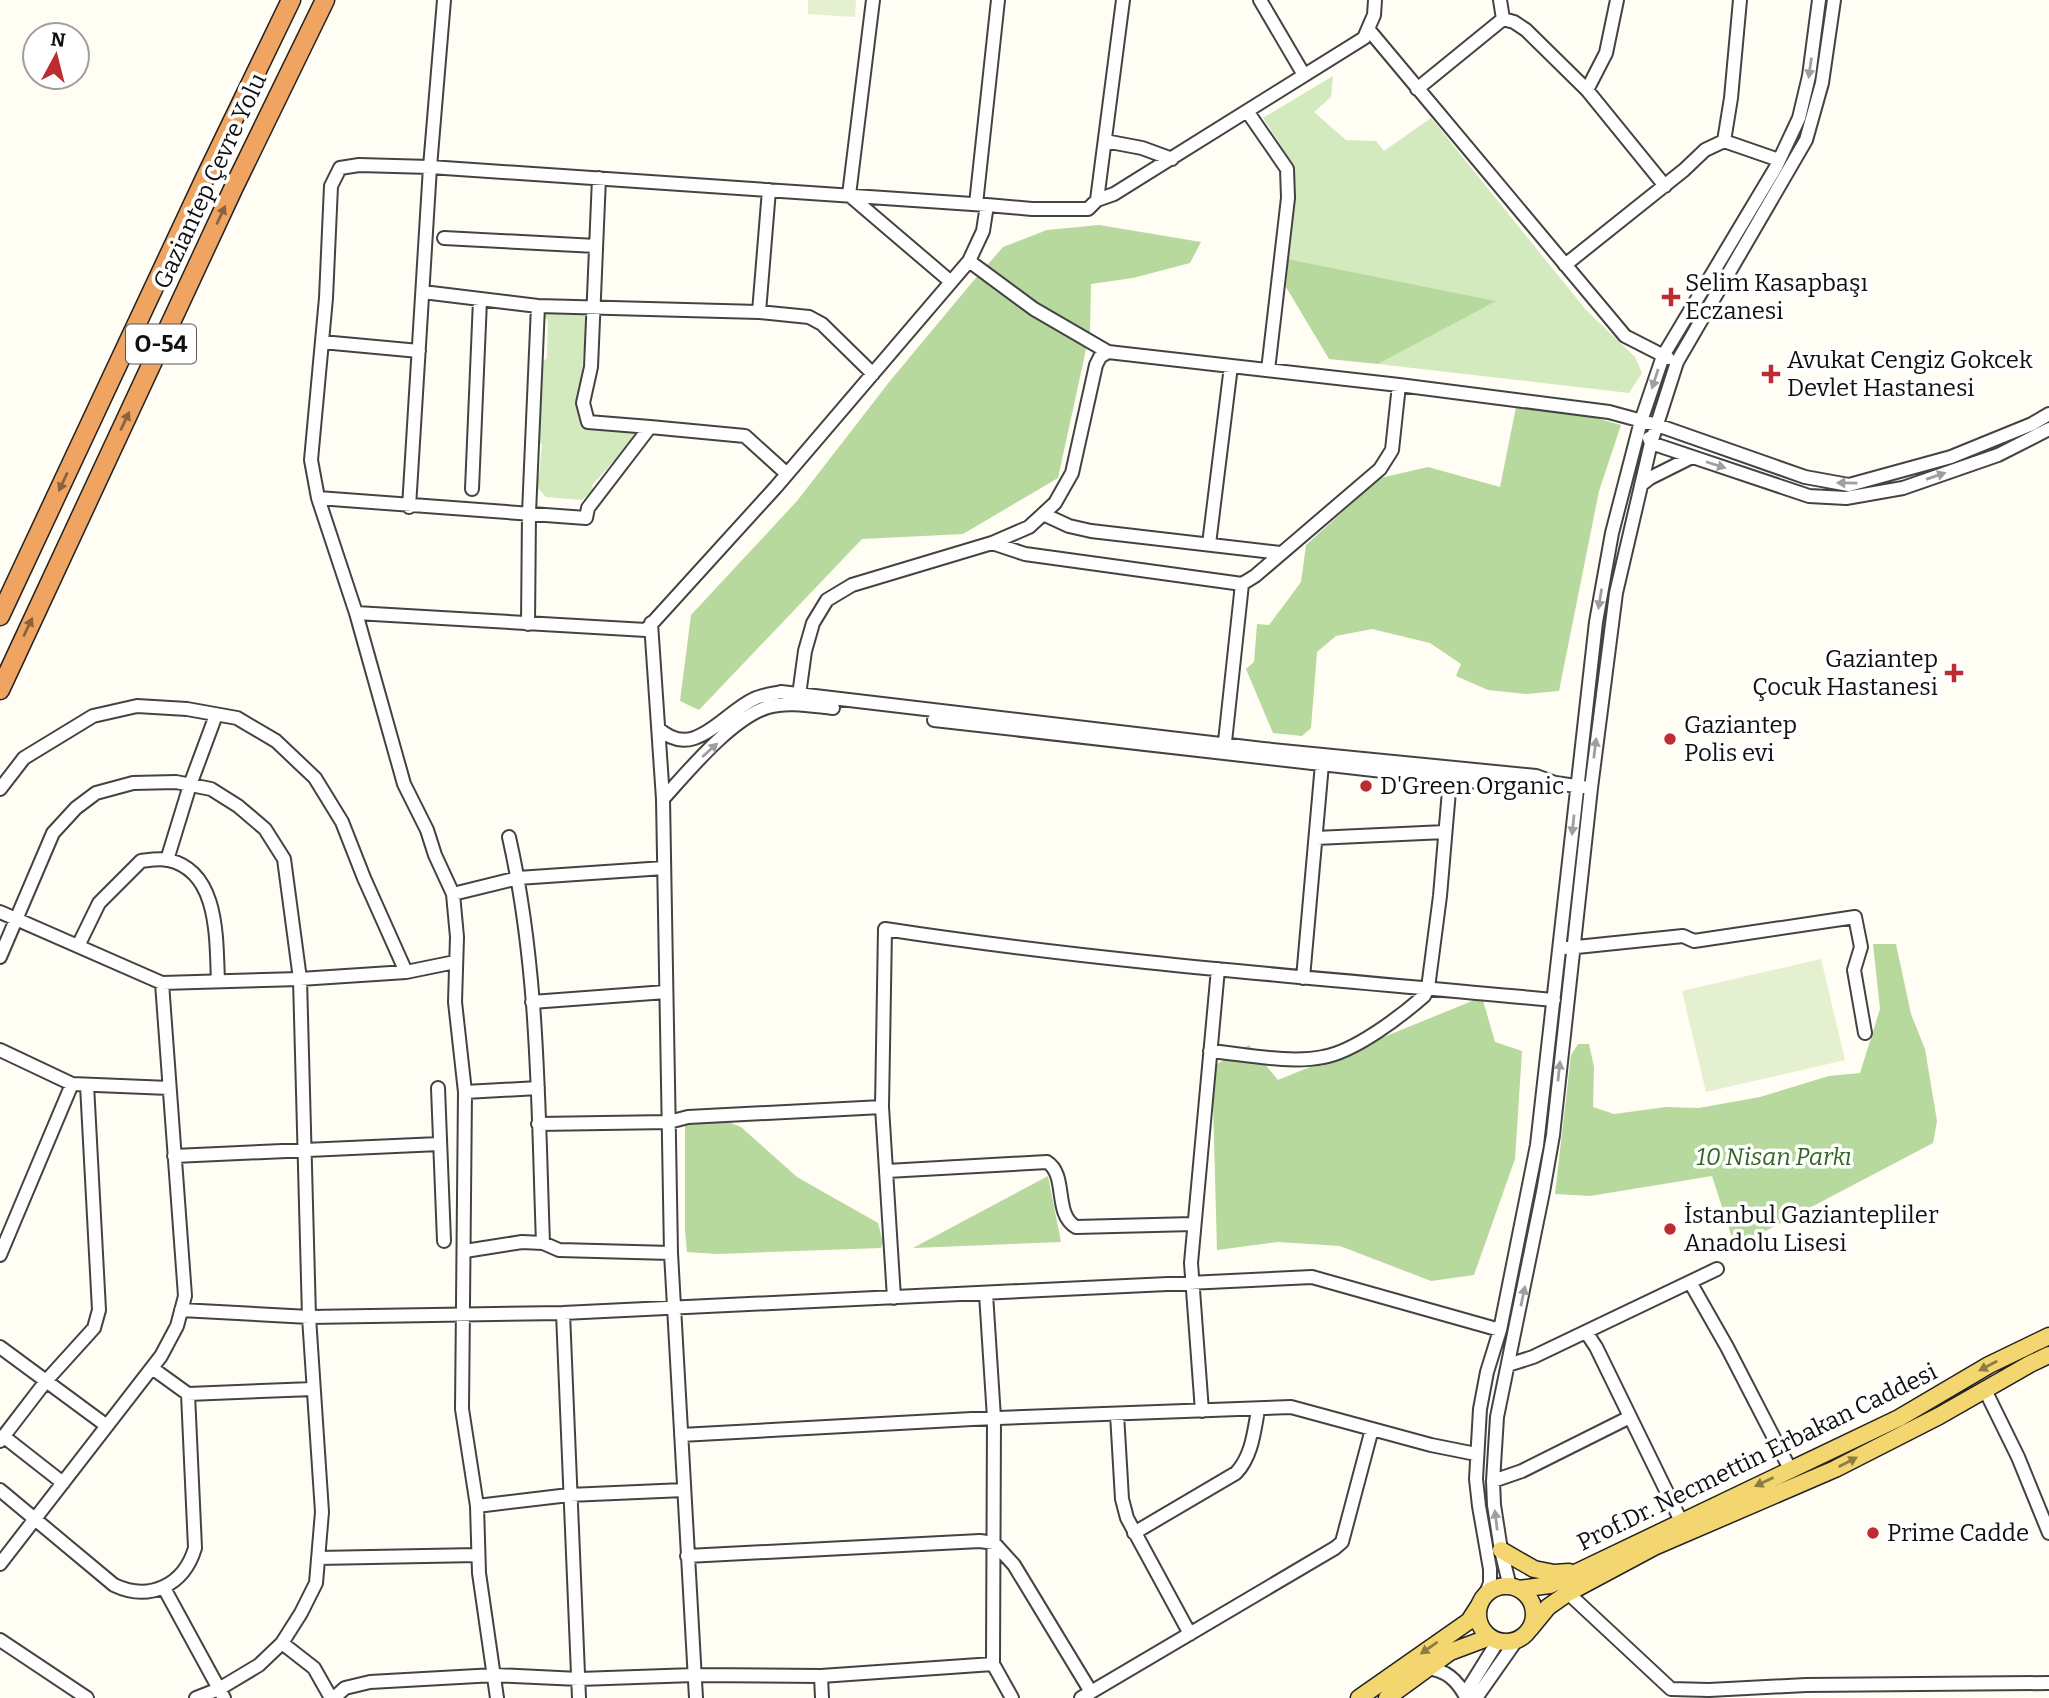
<svg xmlns="http://www.w3.org/2000/svg" width="2049" height="1698" font-family="Bitter,serif">
<rect width="100%" height="100%" fill="#fffdf4"/>
<path fill="#d3e9be" d="M1333,76l-2,21 -17,15 32,28 30,1 8,10 47,-33 155,192 49,47 7,16 -13,20 -251,-29 117,-63 -207,-42 5,-95 -30,-46z
M545,307l43,3 -10,101 4,3 52,13v14l-15,22 -6,-1 -21,23 1,6 -11,9 -36,-3 -11,-12 1,-8 3,-2 3,-30 -4,-5 4,-78 5,-4 1,-38 -4,-3z"/>
<path fill="#b7d99d" d="M1099,225l102,17 -11,21 -57,15 -42,6 -1,47 -32,147 -95,56 -101,5 -163,171 -19,-9 11,-86 106,-114 93,-120 79,-95 34,-39 44,-17z
M1288,259l208,42 -118,63 -49,-5 -43,-72z
M1516,407l69,8 36,10 -22,66 -40,200 -33,3 -38,-4 -32,-14 5,-12 -31,-21 -58,-14 -36,7 -19,16 -6,76 -9,8 -29,-3 -27,-64 8,-7 3,-38 12,1 32,-43 5,-37 74,-67 48,-11 72,20z
M1873,944h23l15,70 14,35 12,72 -4,22 -198,104 -23,-71 -122,20 -35,-2 16,-139 7,-11h11l5,23 -1,40 21,7 52,-7 33,1 61,-11 69,-21 31,-3 20,-64z
M1482,997l13,45 27,9 -7,108 -41,116 -43,6 -91,-35 -62,-4 -61,8 -5,-183 37,-22 29,35z
M720,1119l21,8 56,50 81,46 5,19 -2,6 -164,6 -30,-2 -2,-21v-106z
M1048,1176l13,66 -148,6z"/>
<path fill="#e4f0cf" d="M808,0h48l-1,17 -47,-3z
M1821,959l24,101 -139,32 -24,-101z"/>
<g fill="none" stroke-linecap="round" stroke-linejoin="round">
<g stroke="#434343" stroke-width="16">
<path id="minor" d="M873,0l-24,195 102,87
M1260,0l44,75
M1500,0l3,19
M1369,30l256,306 43,22
M1417,89l86,-70 11,3 12,8 61,60 78,96
M1587,90l19,-37 11,-53
M1247,111l40,58 1,29 -20,172
M1105,141l37,7 30,11
M1724,141l7,-43 9,-98
M599,178l-8,189 -8,36 5,19 62,5
M1097,200l26,-200
M976,204l22,-204
M987,205l-4,26 -14,30 -193,226 -130,143 -290,-17 -38,-115 -7,-38 15,-162 5,-112 9,-18 19,-3 71,2 557,38 45,4h56l9,-9 17,-6 250,-156 10,-23 1,-15
M444,238l152,8
M969,261l65,48 74,43 291,33 210,27 48,13 148,52 44,8 102,-28 81,-33 17,-10
M1565,265l119,-95 21,-20 19,-9 55,19
M423,292l115,14 221,6 50,5 13,7 51,50
M759,312l10,-122
M322,342l97,9
M1649,438l2,5 158,53 37,2 57,-10 95,-33 51,-26
M1641,485l9,-7 42,-21
M472,489l8,-189
M318,498l268,20 2,-10 62,-81 95,9 42,38
M409,507l21,-340 14,-167
M1043,514l26,12 22,5 189,22
M992,543l33,11 217,30 13,-8 125,-107 12,-19 7,-65
M1209,544l22,-178
M356,613l48,171 23,46 8,25 18,39 4,43 -2,65 10,90 -3,317 15,97 2,67 18,125
M651,623l12,176 8,454 25,445
M528,624l1,-111 9,-207
M799,695l6,-44 8,-28 14,-23 25,-15 140,-42 37,-16 26,-24 17,-30 24,-108 4,-8 8,-5
M934,720l589,67 15,1 17,-5
M658,728c36,34 65,-15 96,-29 8,-4 19,-5 27,-7l482,57 273,27 19,7 28,4
M1224,751l18,-167
M0,789l24,-31 69,-42 44,-10 50,3 50,9 39,23 39,37 27,44 22,56 42,94
M663,799c25,-28 69,-81 105,-92 20,-6 45,-1 65,1
M509,837c30,132 29,271 34,406
M1316,838l129,-6
M167,860l23,-75 26,-70
M453,894l65,-16 146,-10
M0,912l162,71 138,-4 106,-7 49,-10
M78,946l21,-43 42,-42c8,-1 19,-3 27,-1 52,11 48,81 50,121
M1567,948l116,-12 11,5 161,-24 6,30 -7,23 11,63
M0,957l53,-124 23,-25 20,-15 37,-10 43,-1 35,7 27,17 27,23 19,30 16,120 9,338 13,195 -6,71 -15,30 -19,30 -23,22 -40,24 -23,9
M1303,978l19,-214
M532,1002l134,-10
M0,1050l72,34 97,4
M1210,1051c34,3 79,13 113,6 31,-5 77,-40 101,-61l4,-8 12,-92 10,-117
M438,1088l6,153
M465,1092l73,-4
M538,1124l131,-2 19,-5 194,-10
M174,1156l265,-12
M887,1171l160,-9c21,13 6,52 29,65l117,-3
M465,1251l57,-9 21,1 16,7 112,3
M0,1255l72,-171
M1690,1282l37,65 63,122
M986,1294l8,124 -1,246 19,34
M894,1298l-12,-191 3,-178c222,34 446,50 669,71
M181,1310l128,7 254,-4 749,-36 188,53
M563,1313l16,385
M1586,1332l10,15 85,174
M0,1347l107,79
M1508,1365l25,-8 184,-88
M152,1368l36,26 125,-5
M1985,1390l33,67 31,76
M1202,1411l-11,-148 27,-294
M1117,1414l5,85 5,19 63,116
M681,1435l291,-16 319,-12 140,38 45,9
M3,1436l60,47
M0,1441l46,-60 48,-53 5,-18 -12,-225
M1493,1481l29,-10 108,-54
M0,1490l114,95c36,17 70,0 81,-37l-7,-154
M477,1506l92,-11 115,-5
M1134,1533l102,-60c16,-17 18,-41 22,-63
M687,1556l293,-15 14,2 20,22 77,127
M318,1558l160,-3
M0,1564l161,-208 16,-30 8,-30 -23,-313
M1510,1587l-9,-37 -7,-45 -1,-24 4,-64 46,-225 10,-57 38,-347 25,-195 35,-150 26,-81 129,-222 16,-57 12,-83
M164,1588l60,110
M1568,1593l103,96 38,1 97,-5 243,-2
M1485,1596l5,-13v-14l-11,-63 -3,-27 4,-70 7,-37 13,-42 37,-185 59,-523 16,-89 29,-112 22,-65 113,-189 23,-49 10,-42 10,-76
M0,1640l87,58
M282,1643l32,25 17,30
M1427,1668c19,2 30,12 39,29
M821,1676l1,22
M334,1698l11,-10 25,-6 125,-7 84,4 115,-4 127,1 172,-12
M1081,1698l254,-150 7,-6 30,-113
M1466,1698l4,-12 28,-45
M1476,1698l40,-57"/>
</g>
<g stroke="#212121" stroke-width="19">
<path id="major" d="M1501,1550l33,19 20,4 15,-1
M1478 1614a28 28 0 1 1 56 0a28 28 0 1 1-56 0Z
M1519,1589l31,-4 349,-167 90,-53 60,-29
M1530,1629l18,-22 20,-14 86,-46 181,-78 104,-53 91,-52 19,-9
M1359,1698l110,-77 11,-17
M1387,1698l63,-46 40,-15"/>
</g>
<g stroke="#212121" stroke-width="21">
<path id="highway" d="M0,616l206,-440 85,-176
M0,690l233,-501 92,-189"/>
</g>
<use href="#minor" stroke="#fff" stroke-width="12"/>
<use href="#major" stroke="#f3d66f" stroke-width="16"/>
<use href="#highway" stroke="#efa561" stroke-width="18"/>
</g>
<defs><path id="oneway-solid" d="M-6-.8H1V-3.2L6.5 0L1 3.2V.8H-6Z" transform="scale(1.75)"/></defs>
<g fill="#9f9f9f">
<use href="#oneway-solid" transform="translate(1810 68) rotate(98)"/>
<use href="#oneway-solid" transform="translate(1655 379) rotate(108)"/>
<use href="#oneway-solid" transform="translate(1716 465) rotate(18)"/>
<use href="#oneway-solid" transform="translate(1936 476) rotate(-19)"/>
<use href="#oneway-solid" transform="translate(1847 483) rotate(-179)"/>
<use href="#oneway-solid" transform="translate(1600 599) rotate(99)"/>
<use href="#oneway-solid" transform="translate(1595 748) rotate(-83)"/>
<use href="#oneway-solid" transform="translate(710 750) rotate(-42)"/>
<use href="#oneway-solid" transform="translate(1573 825) rotate(96)"/>
<use href="#oneway-solid" transform="translate(1559 1071) rotate(-84)"/>
<use href="#oneway-solid" transform="translate(1523 1296) rotate(-78)"/>
<use href="#oneway-solid" transform="translate(1496 1520) rotate(-97)"/>
</g>
<g fill="#8b623d">
<use href="#oneway-solid" transform="translate(221 215) rotate(-65)"/>
<use href="#oneway-solid" transform="translate(125 421) rotate(-65)"/>
<use href="#oneway-solid" transform="translate(63 482) rotate(115)"/>
<use href="#oneway-solid" transform="translate(28 627) rotate(-65)"/>
</g>
<g fill="#8d7d44">
<use href="#oneway-solid" transform="translate(1988 1366) rotate(152)"/>
<use href="#oneway-solid" transform="translate(1848 1462) rotate(-27)"/>
<use href="#oneway-solid" transform="translate(1764 1482) rotate(155)"/>
<use href="#oneway-solid" transform="translate(1429 1648) rotate(145)"/>
</g>
<g fill="#bd2c30" stroke="#fff" stroke-width="2.5">
<path d="M1667.5 286.5h7v7h7v7h-7v7h-7v-7h-7v-7h7z"/>
<path d="M1767.5 363.5h7v7h7v7h-7v7h-7v-7h-7v-7h7z"/>
<path d="M1950.5 662.5h7v7h7v7h-7v7h-7v-7h-7v-7h7z"/>
<circle cx="1670" cy="739" r="7"/>
<circle cx="1366" cy="786" r="7"/>
<circle cx="1670" cy="1229" r="7"/>
<circle cx="1873" cy="1533" r="7"/>
</g>
<g text-anchor="middle" dominant-baseline="central" stroke-width="7" stroke-linejoin="round" paint-order="stroke">
<rect fill="#fff" stroke="#585858" stroke-width="2" x="126" y="324.5" width="70" height="39" rx="5"/>
<g font-size="23" font-weight="bold" fill="#101010">
<text x="161" y="344">O-54</text>
</g>
<g font-size="24" fill="#101010" stroke="#fff">
<text transform="translate(210 181) rotate(-65)">Gaziantep Çevre Yolu</text>
<text transform="translate(1757 1457) rotate(-26)">Prof.Dr. Necmettin Erbakan Caddesi</text>
</g>
<g font-size="24" fill="#101010" stroke="#fff" text-anchor="start">
<text x="1685" y="283">Selim Kasapbaşı<tspan x="1685" dy="28">Eczanesi</tspan></text>
<text x="1787" y="360">Avukat Cengiz Gokcek<tspan x="1787" dy="28">Devlet Hastanesi</tspan></text>
<text x="1938" y="659" text-anchor="end">Gaziantep<tspan x="1938" dy="28">Çocuk Hastanesi</tspan></text>
<text x="1684" y="725">Gaziantep<tspan x="1684" dy="28">Polis evi</tspan></text>
<text x="1380" y="786">D'Green Organic</text>
<text x="1684" y="1215">İstanbul Gaziantepliler<tspan x="1684" dy="28">Anadolu Lisesi</tspan></text>
<text x="1887" y="1533">Prime Cadde</text>
</g>
<g font-size="24" font-style="italic" fill="#2f6722" stroke="#fff">
<text x="1774" y="1157">10 Nisan Parkı</text>
</g>
</g>
<g transform="translate(56 56) rotate(7)"><circle r="33" fill="#ffffff" stroke="#9f9f9f" stroke-width="2"/>
<path d="M0-5L12 26L0 18L-12 26Z" fill="#bd2c30"/>
<text y="-10" font-size="19" font-weight="bold" text-anchor="middle" fill="#101010">N</text>
</g>
</svg>
